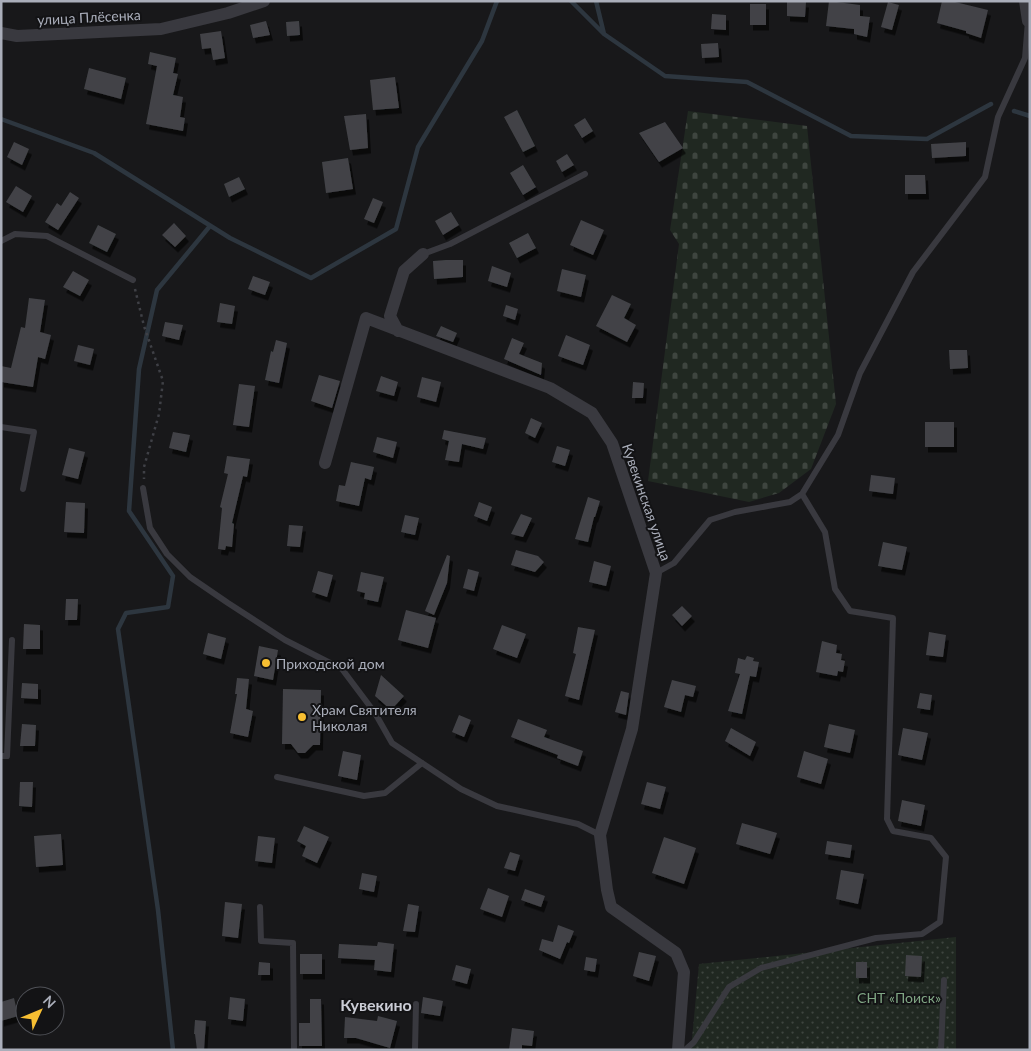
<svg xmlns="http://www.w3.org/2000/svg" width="1031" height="1051" font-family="Lato,sans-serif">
<defs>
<pattern id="cemetery-stones" width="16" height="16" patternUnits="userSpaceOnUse" patternTransform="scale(1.25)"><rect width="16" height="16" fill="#202821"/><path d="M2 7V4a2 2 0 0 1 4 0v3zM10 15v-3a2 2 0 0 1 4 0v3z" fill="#3e453f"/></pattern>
<pattern id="park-dots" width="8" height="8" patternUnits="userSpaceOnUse" patternTransform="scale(1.25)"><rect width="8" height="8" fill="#202821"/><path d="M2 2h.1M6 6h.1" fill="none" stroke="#3e453f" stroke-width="1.8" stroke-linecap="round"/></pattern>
<filter id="shadow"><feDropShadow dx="3" dy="5.5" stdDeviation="0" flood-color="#0009"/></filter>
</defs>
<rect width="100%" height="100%" fill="#18181a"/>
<path fill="url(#cemetery-stones)" d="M688,111l119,15 29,278 -25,65 -32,24 -30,9 -101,-21 31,-237 -9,-14z"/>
<path fill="url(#park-dots)" d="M956,937v113h-265l8,-86z"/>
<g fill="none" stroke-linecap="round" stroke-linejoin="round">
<path stroke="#2d363f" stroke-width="4.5" d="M571,1l33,33 61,42 82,6 104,54 76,3 64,-35
M596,1l8,33
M1014,111l16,5
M1,119l93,34 136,85 81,40 85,-49 22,-82 64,-106 15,-40
M173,1050l-15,-140 -40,-281 8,-16 42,-6 5,-31 -44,-65 10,-142 18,-79 53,-64"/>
</g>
<path fill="#424347" filter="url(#shadow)" d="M787,1l19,1 -1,15 -18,-1z
M829,1l31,4v11l10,1 -3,20 -13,-3v-5l-28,-3z
M942,1h9l37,9 -7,28 -15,-5v-2l-29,-8z
M888,2l11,3 -7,25 -11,-3z
M750,4h16v21h-16z
M712,14l14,1v15l-15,-1z
M266,21l4,14 -17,3 -3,-13z
M299,21l1,14 -13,1 -1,-14z
M221,31l4,27 -12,2 -2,-12 -9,1 -2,-15z
M718,43l1,14 -17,1 -1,-14z
M150,52l26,6 -3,15 5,1 -5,21 10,2 -3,20 5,1 -2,13 -37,-7 11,-58 -9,-2z
M89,68l37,10 -5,21 -37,-10z
M395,77l4,31 -26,2 -3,-30z
M517,110l18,36 -12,6 -19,-35z
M366,114l2,34 -18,2 -6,-34z
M585,118l8,13 -11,7 -8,-13z
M665,122l18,26 -24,14 -20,-29z
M14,142l15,7 -7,16 -15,-8z
M966,142v14l-34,2 -1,-14z
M567,154l7,11 -12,7 -6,-11z
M348,158l5,31 -27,4 -4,-31z
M523,165l13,22 -13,8 -13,-22z
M905,175h20l1,19h-21z
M239,177l6,12 -16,8 -5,-13z
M16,186l16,10 -9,16 -17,-10z
M70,192l9,6 -21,32 -13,-8 12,-19 4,3z
M373,198l10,4 -9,21 -10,-4z
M451,212l8,13 -16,10 -8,-14z
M581,220l23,10 -11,25 -23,-10z
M174,223l12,13 -11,11 -13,-12z
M98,225l18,9 -9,18 -18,-9z
M528,233l8,15 -19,10 -8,-15z
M446,260h17v17l-29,2 -1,-18z
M492,266l19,7 -4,14 -19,-6z
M562,269l24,6 -5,22 -24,-6z
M73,271l16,9 -9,16 -17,-9z
M253,276l17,6 -5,13 -17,-6z
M612,295l19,9 -7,14 12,7 -9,17 -31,-16z
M29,298l16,2 -5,32 11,3 -6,24 -7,-2 -5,30 -32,-5v-16l10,2 10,-41 4,1z
M220,303l15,3 -3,18 -15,-2z
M506,305l12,4 -3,11 -12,-4z
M165,322l18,3 -4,15 -17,-4z
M441,326l16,7 -4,9 -17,-6z
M566,335l24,10 -7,20 -25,-9z
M512,338l12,5 -5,11 23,9 -1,12 -37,-16z
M276,340l11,3 -8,40 -14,-3 6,-29 2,1z
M78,345l16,4 -4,16 -16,-4z
M949,350h18l1,18 -18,1z
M319,375l21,6 -8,27 -21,-7z
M381,376l17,6 -4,14 -18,-5z
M422,377l19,5 -5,20 -19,-5z
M633,382l11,1 -1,15h-11z
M239,384l16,2 -6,41 -16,-2z
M531,418l11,5 -7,15 -10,-5z
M925,422h29v25h-29z
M444,430l42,8 -3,11 -21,-5 -3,18 -14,-2 4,-19 -7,-2z
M173,432l17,3 -4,17 -17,-4z
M377,437l20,5 -4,16 -20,-6z
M557,446l13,4 -5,16 -13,-4z
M69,448l16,4 -7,27 -16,-4z
M227,456l23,3 -3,18 -4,-1 -11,47 2,1 -2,23 -6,-1 -1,4 -7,-1 4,-41 -2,-1 8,-33 -4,-1z
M351,462l23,5 -3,13 -6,-2 -6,28 -23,-5 3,-16 6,1z
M871,475l24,3 -2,16 -24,-3z
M588,497l12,4 -5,16h-1l-6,25 -13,-3z
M66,502l19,1 -1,30 -20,-1z
M479,502l13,5 -5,14 -13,-5z
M521,514l11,4 -9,19 -12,-3z
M405,515l14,3 -4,17 -14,-3z
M289,525l14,1 -3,21 -13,-1z
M883,542l24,5 -5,23 -24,-4z
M516,550l22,6 6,6 -9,10 -24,-7z
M447,555l3,1 -3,27 -13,32 -9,-4z
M594,561l17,5 -5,20 -17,-4z
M468,569l11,3 -5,19 -11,-3z
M318,571l15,4 -6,22 -15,-5z
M361,572l23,5 -6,25 -14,-3 1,-6 -8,-2z
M66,599h12l-1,21h-12z
M682,606l10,10 -10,10 -10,-11z
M406,610l30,8 -8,30 -30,-8z
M24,624l16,1v24h-17z
M502,625l24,9 -9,24 -24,-9z
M578,627l17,3 -16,70 -14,-4 11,-42 -3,-1z
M929,632l17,3 -3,22 -17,-2z
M208,633l18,5 -5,21 -18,-5z
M822,641l15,4 -1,8 6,1 -1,6 4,1 -2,11 -5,-1 -1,5 -21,-4z
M259,646l19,4 -5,30 -19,-4z
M747,656l7,2 -1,3 6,1 -3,15 -6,-1 -8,38 -14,-3 12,-37 -5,-1 3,-15 7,2z
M381,675l23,21 -13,14 -16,-14z
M237,678l12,1 -3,30 7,2 -5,26 -18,-4 7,-39h-2z
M672,680l24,6 -3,11 -8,-2 -4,17 -17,-5z
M22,683l16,1v15l-17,-1z
M283,689l38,1 -1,55h-7l-8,8h-7l-7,-9h-9z
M621,691l8,2 -3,22 -11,-3z
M920,693l12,2 -2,15 -13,-2z
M459,715l12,5 -7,17 -12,-5z
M518,719l29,11 -3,7 39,14 -5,15 -21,-8 1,-3 -47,-18z
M22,724l14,1 -1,21h-15z
M829,724l26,6 -5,23 -26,-6z
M731,728l25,14 -6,14 -25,-15z
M903,728l25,5 -6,27 -24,-5z
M343,751l18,4 -4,25 -19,-4z
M804,751l24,8 -7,25 -24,-7z
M20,782h13l-1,25 -13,-1z
M647,782l19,5 -6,22 -19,-5z
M902,800l23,5 -4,21 -23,-5z
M742,823l35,10 -7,21 -34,-10z
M304,826l25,11 -12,26 -15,-7 4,-10 -9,-5z
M61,834l2,31 -27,2 -2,-31z
M258,836l17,2 -3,25 -17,-2z
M664,837l32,11 -12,36 -32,-11z
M827,841l25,4 -2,13 -25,-4z
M510,852l10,3 -5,16 -11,-3z
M841,870l23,4 -6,30 -22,-5z
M362,873l15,3 -3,16 -15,-3z
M488,888l21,8 -7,21 -22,-8z
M525,889l20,7 -4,11 -20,-7z
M225,902l17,2 -4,34 -16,-2z
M408,904l11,2 -4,26 -12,-1z
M558,925l16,6 -5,12 -2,-1 -7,17 -21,-9 3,-11 11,3z
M378,942l16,2 -3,28 -17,-2 1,-10 -37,-2 1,-14 38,2z
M639,952l17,4 -7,25 -16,-5z
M300,954h22v20h-22z
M906,955l16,1 -1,21 -16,-1z
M586,957l11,2 -2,13 -11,-2z
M259,962l11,1v12h-12z
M856,962h11v16h-11z
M456,965l15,4 -4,15 -15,-4z
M230,997l15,2 -2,22 -15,-2z
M423,997l20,4 -3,15 -19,-3z
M14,998l4,18 -17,5v-19z
M310,999h11l1,47h-23v-23h11z
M378,1016l19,5 -7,27 -34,-10h-12l1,-21 32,4z
M195,1020l11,1 -2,29h-7l-2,-16h-1z
M512,1028l22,3 -2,15 -10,-1v5h-13z"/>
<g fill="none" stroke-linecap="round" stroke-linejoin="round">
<path stroke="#3f4046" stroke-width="2.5" stroke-dasharray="2.5 4" stroke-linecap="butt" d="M135,289l9,37 19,55 -4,33 -15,53v12"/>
<path stroke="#39393f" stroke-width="6" d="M1,241l14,-7 32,2 86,44
M423,254l27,-10 135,-70
M1,427l33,5 -11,57
M143,488l7,40 17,26 23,23 38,26 57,37 57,29 33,44 17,30 69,46 36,17 81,18 22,11
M656,573l18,-10 36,-43 25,-8 55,-10 12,-8 36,-59 22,-62 53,-101 72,-95 13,-60 27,-59 3,-37
M1,756h6l5,-116
M277,777l87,19 21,-3 37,-30
M260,907l1,34 32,2 1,107
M415,1050l1,-46
M685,1050l9,-8 35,-55 32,-19 115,-30 46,-4 18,-12 6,-65 -15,-19 -38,-7 -6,-12 6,-201 -43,-7 -15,-22 -10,-57 -23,-38
M941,1050l3,-70"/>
<path stroke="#39393f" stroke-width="12" d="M1025,1l3,20
M1,33l16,3 144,-7 67,-16 36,-12
M398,331l-8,-15 14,-45 19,-17
M325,463l41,-145 184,70 42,25 20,30 44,130 -24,156 -32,106 7,55 4,17 65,46 8,19 -6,78"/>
</g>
<g fill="#f8bf32" stroke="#131315" stroke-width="2">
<circle cx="266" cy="663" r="5"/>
<circle cx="302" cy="717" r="5"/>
</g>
<g text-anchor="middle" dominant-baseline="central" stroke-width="4" stroke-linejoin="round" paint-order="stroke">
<g font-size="14" fill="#aaaeba" stroke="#131315">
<text transform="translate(89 17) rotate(-3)">улица Плёсенка</text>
<text transform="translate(647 502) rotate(71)">Кувекинская улица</text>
</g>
<g font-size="14" fill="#aaaeba" stroke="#131315" text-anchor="start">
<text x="276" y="663">Приходской дом</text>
<text x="312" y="709">Храм Святителя<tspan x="312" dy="16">Николая</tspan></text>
</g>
<g font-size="14" fill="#80a684" stroke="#131315">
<text x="899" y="997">СНТ «Поиск»</text>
</g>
<g font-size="16" font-weight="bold" fill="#cbcdd6" stroke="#131315">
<text x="376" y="1004">Кувекино</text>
</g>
</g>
<rect width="1031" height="1051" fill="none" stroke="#aaaeba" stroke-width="5"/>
<g transform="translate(40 1011) rotate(46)"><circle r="24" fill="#131315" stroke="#4f5157"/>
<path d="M0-4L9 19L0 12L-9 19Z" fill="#f8bf32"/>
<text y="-8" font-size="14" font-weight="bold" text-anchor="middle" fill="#aaaeba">N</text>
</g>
</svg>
